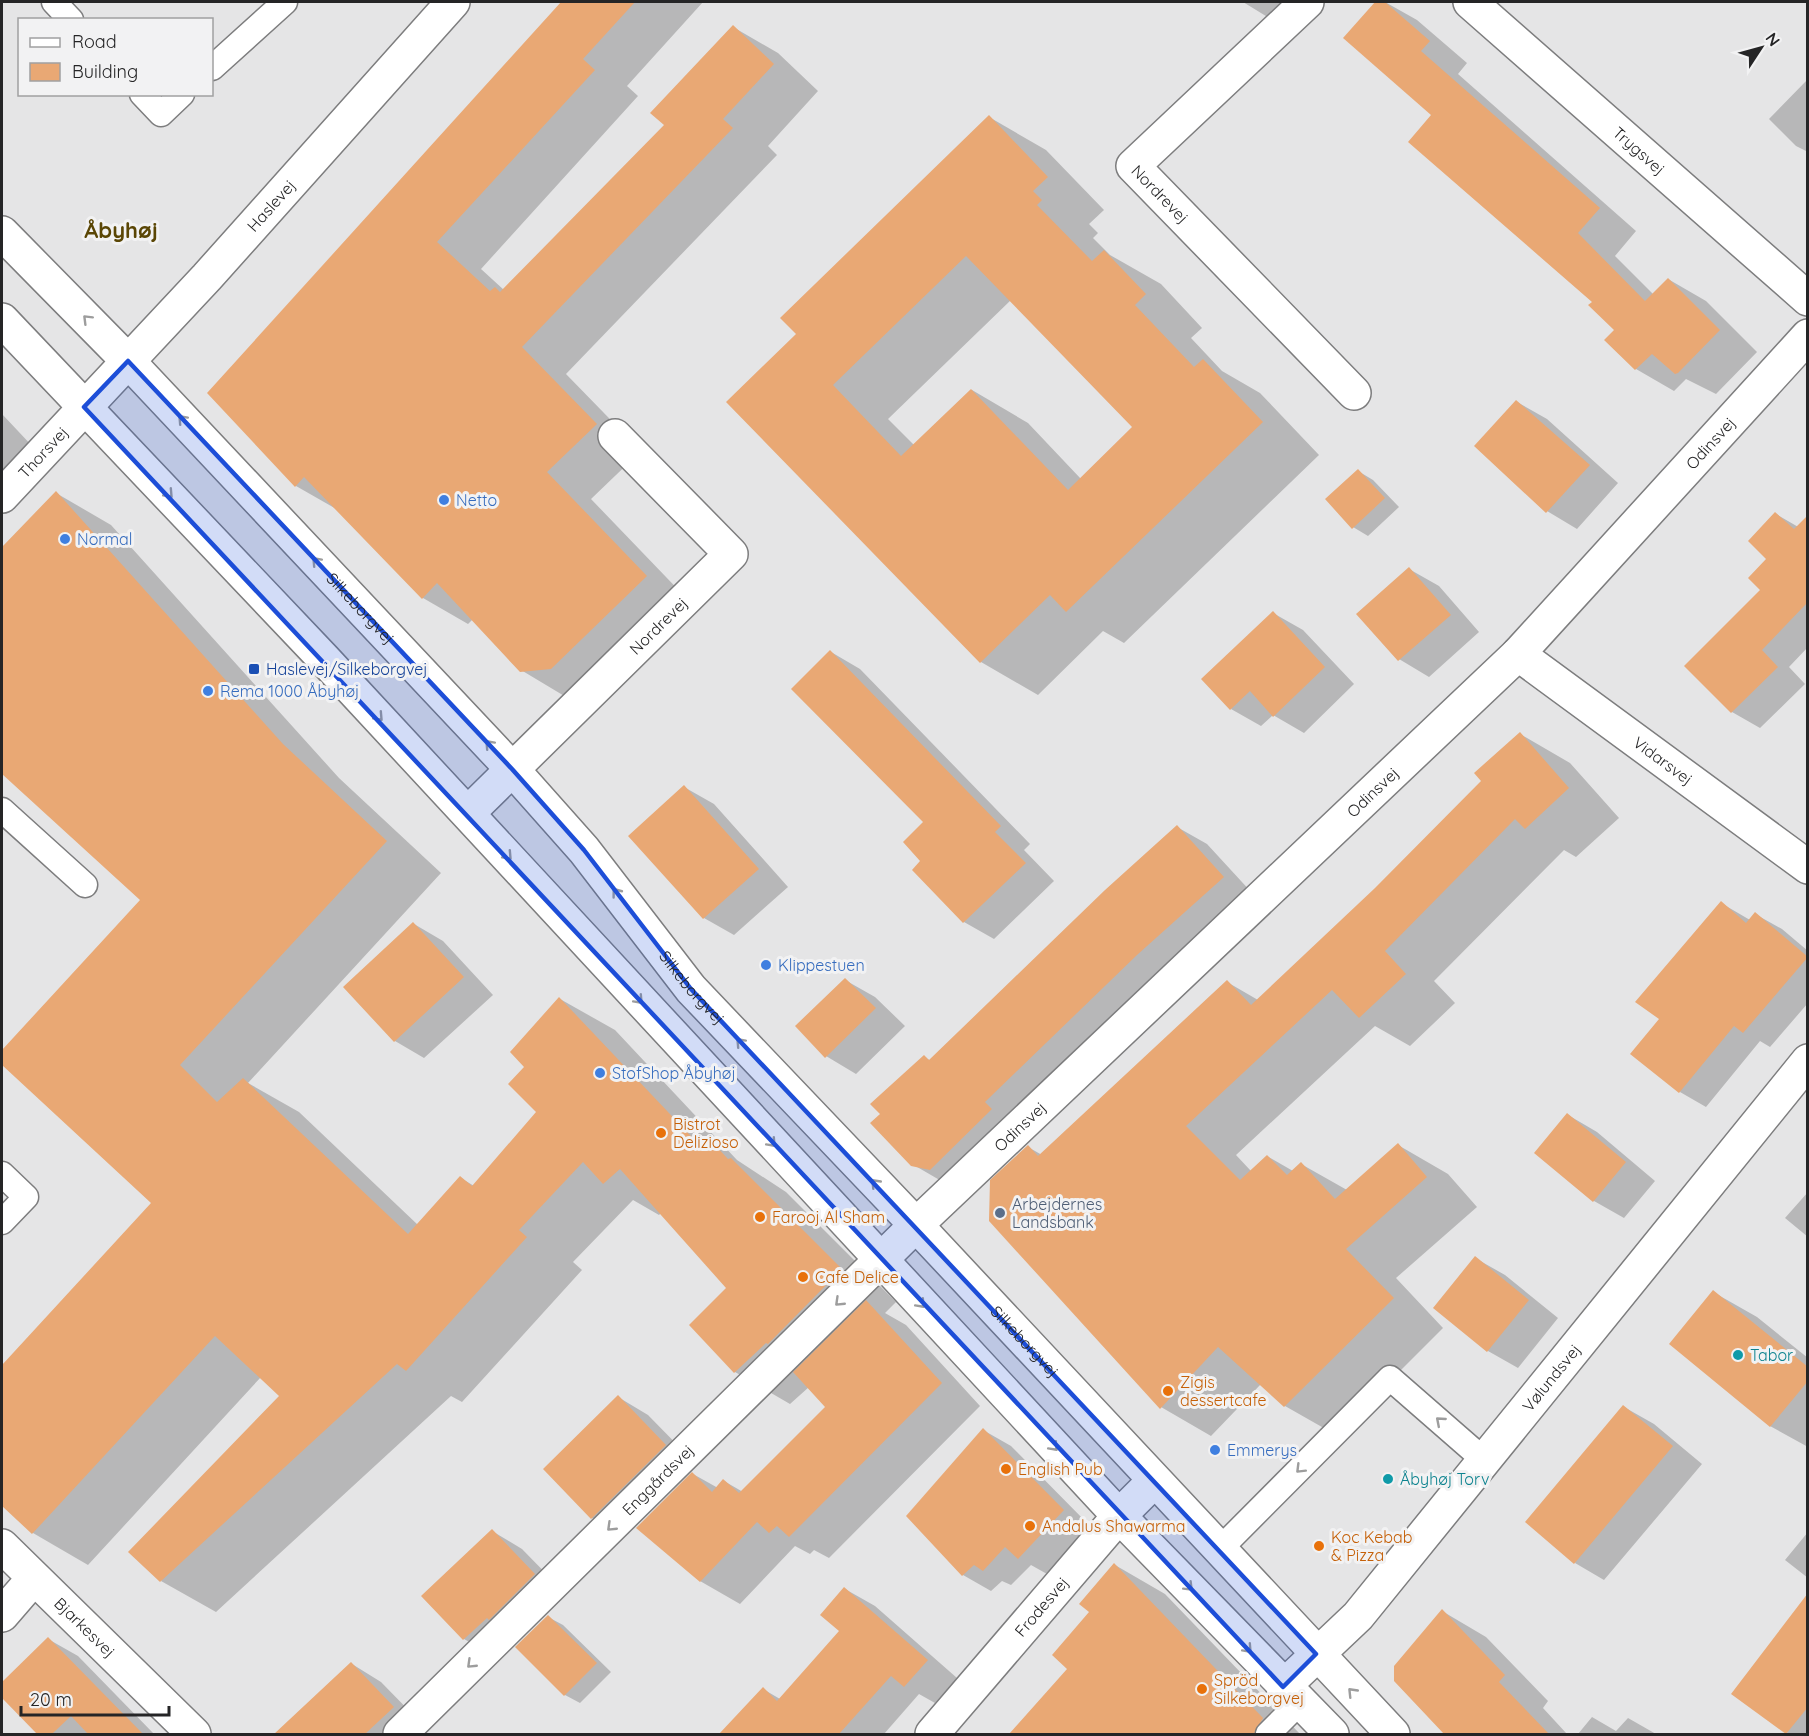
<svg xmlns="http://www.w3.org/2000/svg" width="1809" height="1736" font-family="Quicksand,sans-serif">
<rect width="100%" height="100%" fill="#e5e5e6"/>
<path fill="#0003" fill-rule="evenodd" d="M563,2h140l-76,84 11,10 -157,173 23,21 162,-165 67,-98 45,26 40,38 -50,55 9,9 -211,219 75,77 -50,48 100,104 -125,94 -45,-27 -48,-51 -5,5 -45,-26 -85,-88 -42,-24 -87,-93z
M1243,2h49l-18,19z
M1377,2h8l32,18 50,43 -9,11 178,157 -21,25 39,39 14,-16 38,22 51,51 -41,42 -30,-15 -12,12 -38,-22 -30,-29 10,-10 -22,-28 -160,-187 -89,-77z
M1808,79v73l-12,-6 -27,-27z
M989,117l57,33 58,60 -15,14 9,9 -5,5 17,17 51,29 41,44 -11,10 31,33 38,22 59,62 -195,188 -21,-12 -65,64 -57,-33 -183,-328zM1011,300l123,128 -53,51 -53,-56 -56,-33 -57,56 -27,-27z
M1517,402l30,17 71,64 -41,46 -30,-18z
M2,414l32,34 -32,36z
M1358,471l15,9 26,27 -31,29 -15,-9z
M56,493l55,32 228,253 102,95 -193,210 51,29 119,113 43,-47 13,8 64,-74 -12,-45 34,-68 55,31 122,130 49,32 110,110 -11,11 21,12 74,81 -151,152 -15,-8 -4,4 -15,-8 -55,58 -40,-23 -7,-107 25,14 6,-7 19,11 84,-85 -18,-20 -19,17 -55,-32 -7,-84 -67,-75 -2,2 -26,-15 -60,62 9,8 -120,132 -11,-6 -235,216 -55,-31 120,-185 -20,-19 -173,188 -55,-32 -31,-29v-136l151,-165 -151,-140v-11l141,-153 -141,-127v-223z
M1776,514l24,14 8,-8v127l-19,20 16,17 -45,44 -28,-16 -46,-46 76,-76z
M1409,569l30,17 40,46 -50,45 -30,-18z
M1273,613l30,17 51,54 -50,49 -31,-18 -12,11 -30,-17z
M831,652l29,17 170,175 -6,6 30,31 -60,58 -30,-17 -50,-52 9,-9 2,-39z
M1520,734l50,29 49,55 -43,39 -12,-7 -130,131 21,22 -45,43 -35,-20 -139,129 15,16 16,-15 26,15 8,-7 46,26 51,-45 50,29 29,33 -81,71 47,50 -107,107 -51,-29 -24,-22 -50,52 -50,-29 -133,-260 14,8 185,-173 31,18 118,-111 107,-108z
M684,787l30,17 74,83 -54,48 -30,-17z
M1177,827l30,17 46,50 -310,288 -31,-18 12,-107 7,4z
M1721,903l29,17 5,-6 27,15 26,22v52l-38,44 -10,-6 -54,66 -26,-15z
M414,924l29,17 50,54 -69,63 -29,-17z
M845,980l30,17 30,29 -49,48 -30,-18z
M1568,1115l29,17 58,49 -31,37 -30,-17 -58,-48z
M1808,1192v45l-23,-19z
M1475,1258l30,17 53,43 -40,50 -30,-17z
M1713,1292l44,25 51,41v89l-38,-21z
M618,1397l30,18 47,48 -73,73 -30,-18 -47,-49z
M1624,1407l30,17 48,40 -98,116 -29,-17z
M983,1430l28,16 80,81 -44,47 -16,-9 -20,20 -9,-4 -11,10 -28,-16z
M492,1531l30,18 42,43 -70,64 -30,-17 -41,-43z
M1808,1532v46l-23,-18z
M1115,1565l50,29 135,140h-289l59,-65 21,-57z
M845,1589l30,17 82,72 -22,25 -16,-9 -35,40h-163l42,-45 17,10 61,-68z
M1442,1611l44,26 62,64 -5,7 24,26h-121l-50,-53z
M548,1617l15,8 48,47 -31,31 -15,-8z
M48,1639l30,17 76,78h-115l-37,-38v-12z
M1808,1653v81h-19l-55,-40z
M352,1664l29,18 42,43 -10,9h-132l-2,-2z
M1592,1717l24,14 12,-13 28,16h-78z"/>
<path fill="#e9a874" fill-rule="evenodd" d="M561,2h74l-52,57 12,11 -158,172 53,49 5,-4 5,5 164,-167 -14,-12 83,-88 41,39 -51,55 10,9 -211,219 75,77 -50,48 100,104 -96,93 -31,3 -83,-89 -15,16 -118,-122 -9,10 -88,-94z
M1375,2h10l45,39 -9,10 179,157 -22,25 67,68 23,-23 52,52 -42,43 -3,1 -23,-20 -17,16 -31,-30 10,-10 -26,-25 4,-3 -184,-160 23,-27 -88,-77z
M989,115l59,62 -15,14 9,9 -5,5 55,56 12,-11 42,44 -11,11 59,62 9,-8 60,63 -197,190 -16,-17 -70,68 -254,-261 70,-68 -16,-16zM966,256l166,171 -64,63 -97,-101 -70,67 -68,-71z
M1516,400l74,65 -44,48 -72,-67z
M1358,469l27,29 -33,31 -27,-30z
M56,491l227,253 104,97 -207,224 37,37 26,-24 165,156 52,-58 12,10 64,-74 -28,-28 16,-17 -14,-15 49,-55 146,154 9,-7 14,15 3,-1 111,111 -74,75 -2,-1 -32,30 -45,-48 37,-37 -106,-119 -17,15 -20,-22 -64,68 8,7 -121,134 -9,-7 -237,218 -32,-30 151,-156 -64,-60 -183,198 -30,-28v-141l149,-162 -149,-138v-15l138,-150 -138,-126v-227z
M1775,512l19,17 14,-14v87l-46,48 16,17 -47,46 -47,-47 76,-76 -12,-12 18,-19 -18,-18z
M1409,567l42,48 -53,46 -42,-47z
M1273,611l52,56 -52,50 -23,-26 -20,19 -29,-31z
M830,650l171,176 -6,6 31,31 -63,60 -51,-53 8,-9 -17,-19 20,-20 -132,-133z
M1520,732l49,56 -44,41 -10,-10 -130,132 21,23 -47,44 -27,-28 -146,136 54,54 27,-25 20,20 14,-13 34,37 63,-56 29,34 -81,72 48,49 -110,109 -66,-60 -58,62 -171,-188 1,-41 38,-35 10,11 189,-176 24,25 124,-117 106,-107 -7,-8z
M684,785l75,84 -56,50 -75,-83z
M1177,825l47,52 -87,78 -152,147 7,7 -62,61 -19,-4 -41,-43 10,-9 -10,-10 54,-49 5,5 176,-170z
M1721,901l25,22 9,-11 53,45 -65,76 -9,-7 -55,67 -49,-39 29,-35 -24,-17z
M413,922l51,55 -70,65 -51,-55z
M845,978l31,30 -51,50 -30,-32z
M1567,1113l59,49 -33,40 -59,-49z
M1475,1256l54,44 -42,52 -54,-44z
M1713,1290l95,77v14l-38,46 -101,-83z
M866,1300l76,83 -153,154 -12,-11 -8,7 -12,-11 -57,60 -64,-54 56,-56 20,20 11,-13 16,14 86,-86 -32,-35z
M618,1395l48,50 -75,74 -48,-50z
M1623,1405l50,41 -99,118 -49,-42z
M983,1428l81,82 -46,49 -13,-12 -22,24 -9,-6 -12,11 -56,-60z
M492,1529l43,45 -46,46 -2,-2 -24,22 -42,-44z
M1114,1563l149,155 -9,16h-245l58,-65 -15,-14 37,-43 -10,-8z
M844,1587l84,73 -24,27 -13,-11 -52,58h-120l44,-47 14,14 62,-70 -19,-16z
M1808,1593v114l-22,27 -55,-40z
M1442,1609l63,66 -6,7 50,52h-105l-50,-53v-15z
M548,1615l49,48 -33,33 -49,-49z
M48,1637l95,97h-55l-17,-18 -19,18h-15l-35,-36v-16z
M351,1662l43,45 -29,27h-91z"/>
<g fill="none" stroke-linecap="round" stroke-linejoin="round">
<g stroke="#7d7d7e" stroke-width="27">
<path id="lane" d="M54,2l17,18
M212,68l73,-66
M142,94l19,20 21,-20
M2,810l83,75
M2,1174l24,23 -24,25
M1220,1549l170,-171 94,82
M1268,1734l31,-31"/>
</g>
<g stroke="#7d7d7e" stroke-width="36">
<g id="street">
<path id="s1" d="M1307,2l-174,164 221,227"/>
<path id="s2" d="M1470,2l338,297"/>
<path id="s3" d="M2,496l205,-219 246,-275"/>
<path id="s4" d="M1518,654l290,213"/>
<path id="s5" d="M468,813l263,-259 -116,-118"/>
<path id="s6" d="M2,1546l192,188"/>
<path d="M2,1615l32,-37"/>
<path id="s7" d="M1283,1687l75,-71 450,-555"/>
<path id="s8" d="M400,1734l516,-509 602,-571 290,-318"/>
<path id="s9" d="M932,1734l187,-218 34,-34"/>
</g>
</g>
<g stroke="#7d7d7e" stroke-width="36">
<g id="secondary">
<path id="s10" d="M2,233l126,128 384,408 72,81 107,139 225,236 477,509"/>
<path d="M2,320l322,339 795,857 213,218"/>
</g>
</g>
<use href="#lane" stroke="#fff" stroke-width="24"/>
<use href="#street" stroke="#fff" stroke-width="33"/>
<use href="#secondary" stroke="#fff" stroke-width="33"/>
</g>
<defs><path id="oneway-chevron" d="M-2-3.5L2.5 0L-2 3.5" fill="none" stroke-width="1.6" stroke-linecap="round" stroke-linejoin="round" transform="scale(1.5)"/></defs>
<g stroke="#9d9d9d">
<use href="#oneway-chevron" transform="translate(87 319) rotate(-135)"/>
<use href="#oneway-chevron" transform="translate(182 419) rotate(-133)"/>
<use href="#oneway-chevron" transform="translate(169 494) rotate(47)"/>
<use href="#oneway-chevron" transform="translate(316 561) rotate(-133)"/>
<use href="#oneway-chevron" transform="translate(379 717) rotate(47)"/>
<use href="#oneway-chevron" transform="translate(489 744) rotate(-133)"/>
<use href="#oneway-chevron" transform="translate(508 856) rotate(47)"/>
<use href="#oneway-chevron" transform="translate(616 892) rotate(-127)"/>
<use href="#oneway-chevron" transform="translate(639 1000) rotate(47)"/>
<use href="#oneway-chevron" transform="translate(740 1042) rotate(-133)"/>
<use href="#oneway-chevron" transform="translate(772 1143) rotate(47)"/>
<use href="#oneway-chevron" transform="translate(875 1183) rotate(-134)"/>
<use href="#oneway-chevron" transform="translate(839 1302) rotate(136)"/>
<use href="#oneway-chevron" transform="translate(921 1304) rotate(47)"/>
<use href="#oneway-chevron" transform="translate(1440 1421) rotate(-139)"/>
<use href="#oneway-chevron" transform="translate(1054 1447) rotate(47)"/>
<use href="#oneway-chevron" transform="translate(1300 1469) rotate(135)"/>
<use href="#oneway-chevron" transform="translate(611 1527) rotate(136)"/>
<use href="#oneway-chevron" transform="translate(1189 1587) rotate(45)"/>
<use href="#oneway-chevron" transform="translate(1248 1649) rotate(47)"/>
<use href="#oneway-chevron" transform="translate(471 1664) rotate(136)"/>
<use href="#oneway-chevron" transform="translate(1352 1692) rotate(-134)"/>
</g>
<path fill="#1d4ed8" fill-opacity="0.2" stroke="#1d4ed8" stroke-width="4.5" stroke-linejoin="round" d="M128,361l384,408 72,81 107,139 625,665 -33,33 -1199,-1280z"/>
<g fill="#3f7fe0" stroke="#f2f2f3" stroke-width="2">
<circle cx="444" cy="500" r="6"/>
<circle cx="65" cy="539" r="6"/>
<circle cx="208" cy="691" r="6"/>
<circle cx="766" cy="965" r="6"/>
<circle cx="600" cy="1073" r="6"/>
<circle cx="1215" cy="1450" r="6"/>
</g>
<rect fill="#1a4fb4" stroke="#f2f2f3" stroke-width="2" x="248" y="663" width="12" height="12" rx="3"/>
<g fill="#e8710a" stroke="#f2f2f3" stroke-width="2">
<circle cx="661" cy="1133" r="6"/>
<circle cx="760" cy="1217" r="6"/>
<circle cx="803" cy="1277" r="6"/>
<circle cx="1168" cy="1391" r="6"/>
<circle cx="1006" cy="1469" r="6"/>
<circle cx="1030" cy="1526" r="6"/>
<circle cx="1319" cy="1546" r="6"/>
<circle cx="1202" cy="1689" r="6"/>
</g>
<circle fill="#5c6f8a" stroke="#f2f2f3" stroke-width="2" cx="1000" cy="1213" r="6"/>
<g fill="#0f9aa8" stroke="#f2f2f3" stroke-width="2">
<circle cx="1738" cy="1355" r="6"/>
<circle cx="1388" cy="1479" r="6"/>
</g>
<g text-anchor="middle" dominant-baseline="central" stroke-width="6" stroke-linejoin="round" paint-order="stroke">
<g font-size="16" fill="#252526" stroke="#f2f2f3">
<text stroke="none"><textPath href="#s2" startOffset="225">Trygsvej</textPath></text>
<text stroke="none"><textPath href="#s1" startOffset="278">Nordrevej</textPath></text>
<text stroke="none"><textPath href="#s3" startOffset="396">Haslevej</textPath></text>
<text stroke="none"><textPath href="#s8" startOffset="1840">Odinsvej</textPath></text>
<text stroke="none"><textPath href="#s3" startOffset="60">Thorsvej</textPath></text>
<text stroke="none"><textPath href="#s10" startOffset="519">Silkeborgvej</textPath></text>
<text stroke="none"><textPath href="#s5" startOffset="267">Nordrevej</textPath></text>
<text stroke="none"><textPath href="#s4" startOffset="180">Vidarsvej</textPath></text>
<text stroke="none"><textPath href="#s8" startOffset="1354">Odinsvej</textPath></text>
<text stroke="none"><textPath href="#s10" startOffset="1023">Silkeborgvej</textPath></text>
<text stroke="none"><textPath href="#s8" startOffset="868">Odinsvej</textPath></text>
<text stroke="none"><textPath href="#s10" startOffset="1509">Silkeborgvej</textPath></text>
<text stroke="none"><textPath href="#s7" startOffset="410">Vølundsvej</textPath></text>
<text stroke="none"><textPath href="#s8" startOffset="362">Enggårdsvej</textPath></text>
<text stroke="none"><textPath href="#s9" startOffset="168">Frodesvej</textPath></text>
<text stroke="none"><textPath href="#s6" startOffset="116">Bjarkesvej</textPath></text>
</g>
<g font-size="16" fill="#366cbe" stroke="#f2f2f3" text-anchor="start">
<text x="456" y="500">Netto</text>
<text x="77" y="539">Normal</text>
<text x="220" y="691">Rema 1000 Åbyhøj</text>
<text x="778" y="965">Klippestuen</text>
<text x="612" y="1073">StofShop Åbyhøj</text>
<text x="1227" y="1450">Emmerys</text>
</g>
<g font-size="16" fill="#164399" stroke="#f2f2f3" text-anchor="start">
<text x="266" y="669">Haslevej/Silkeborgvej</text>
</g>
<g font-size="16" fill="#c56008" stroke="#f2f2f3" text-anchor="start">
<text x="673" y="1124">Bistrot<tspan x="673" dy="18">Delizioso</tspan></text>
<text x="772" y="1217">Farooj Al Sham</text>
<text x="815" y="1277">Cafe Delice</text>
<text x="1180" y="1382">Zigis<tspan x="1180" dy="18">dessertcafe</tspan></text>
<text x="1018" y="1469">English Pub</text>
<text x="1042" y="1526">Andalus Shawarma</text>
<text x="1331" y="1537">Koc Kebab<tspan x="1331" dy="18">&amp; Pizza</tspan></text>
<text x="1214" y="1680">Spröd<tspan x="1214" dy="18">Silkeborgvej</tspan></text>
</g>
<g font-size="16" fill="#4e5e75" stroke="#f2f2f3" text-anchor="start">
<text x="1012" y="1204">Arbejdernes<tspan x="1012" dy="18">Landsbank</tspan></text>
</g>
<g font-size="16" fill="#0d838f" stroke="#f2f2f3" text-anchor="start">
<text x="1750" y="1355">Tabor</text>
<text x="1400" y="1479">Åbyhøj Torv</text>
</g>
<g font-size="22" font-weight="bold" fill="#5a4605" stroke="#f2f2f3">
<text x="121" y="230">Åbyhøj</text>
</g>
</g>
<rect width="1809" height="1736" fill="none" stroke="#252526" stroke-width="6"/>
<rect x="18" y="18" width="195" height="78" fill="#f2f2f3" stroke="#a0a0a1" stroke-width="1.5"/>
<rect x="30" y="38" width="30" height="9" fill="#ffffff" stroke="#a0a0a1" stroke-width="1.5"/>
<text x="72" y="48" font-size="18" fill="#252526">Road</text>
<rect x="30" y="63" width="30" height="18" fill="#e9a874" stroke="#a0a0a1" stroke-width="1.5"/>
<text x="72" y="78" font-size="18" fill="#252526">Building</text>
<g transform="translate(1761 48) rotate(54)" stroke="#f2f2f3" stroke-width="4.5" paint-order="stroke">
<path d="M0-4.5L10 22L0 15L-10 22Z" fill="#252526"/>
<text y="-9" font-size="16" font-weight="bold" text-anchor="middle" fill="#252526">N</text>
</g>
<path d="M21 1706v9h148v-9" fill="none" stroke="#252526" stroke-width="3"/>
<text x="30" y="1706" font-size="18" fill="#252526" stroke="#f2f2f3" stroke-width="4.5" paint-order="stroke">20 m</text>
</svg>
